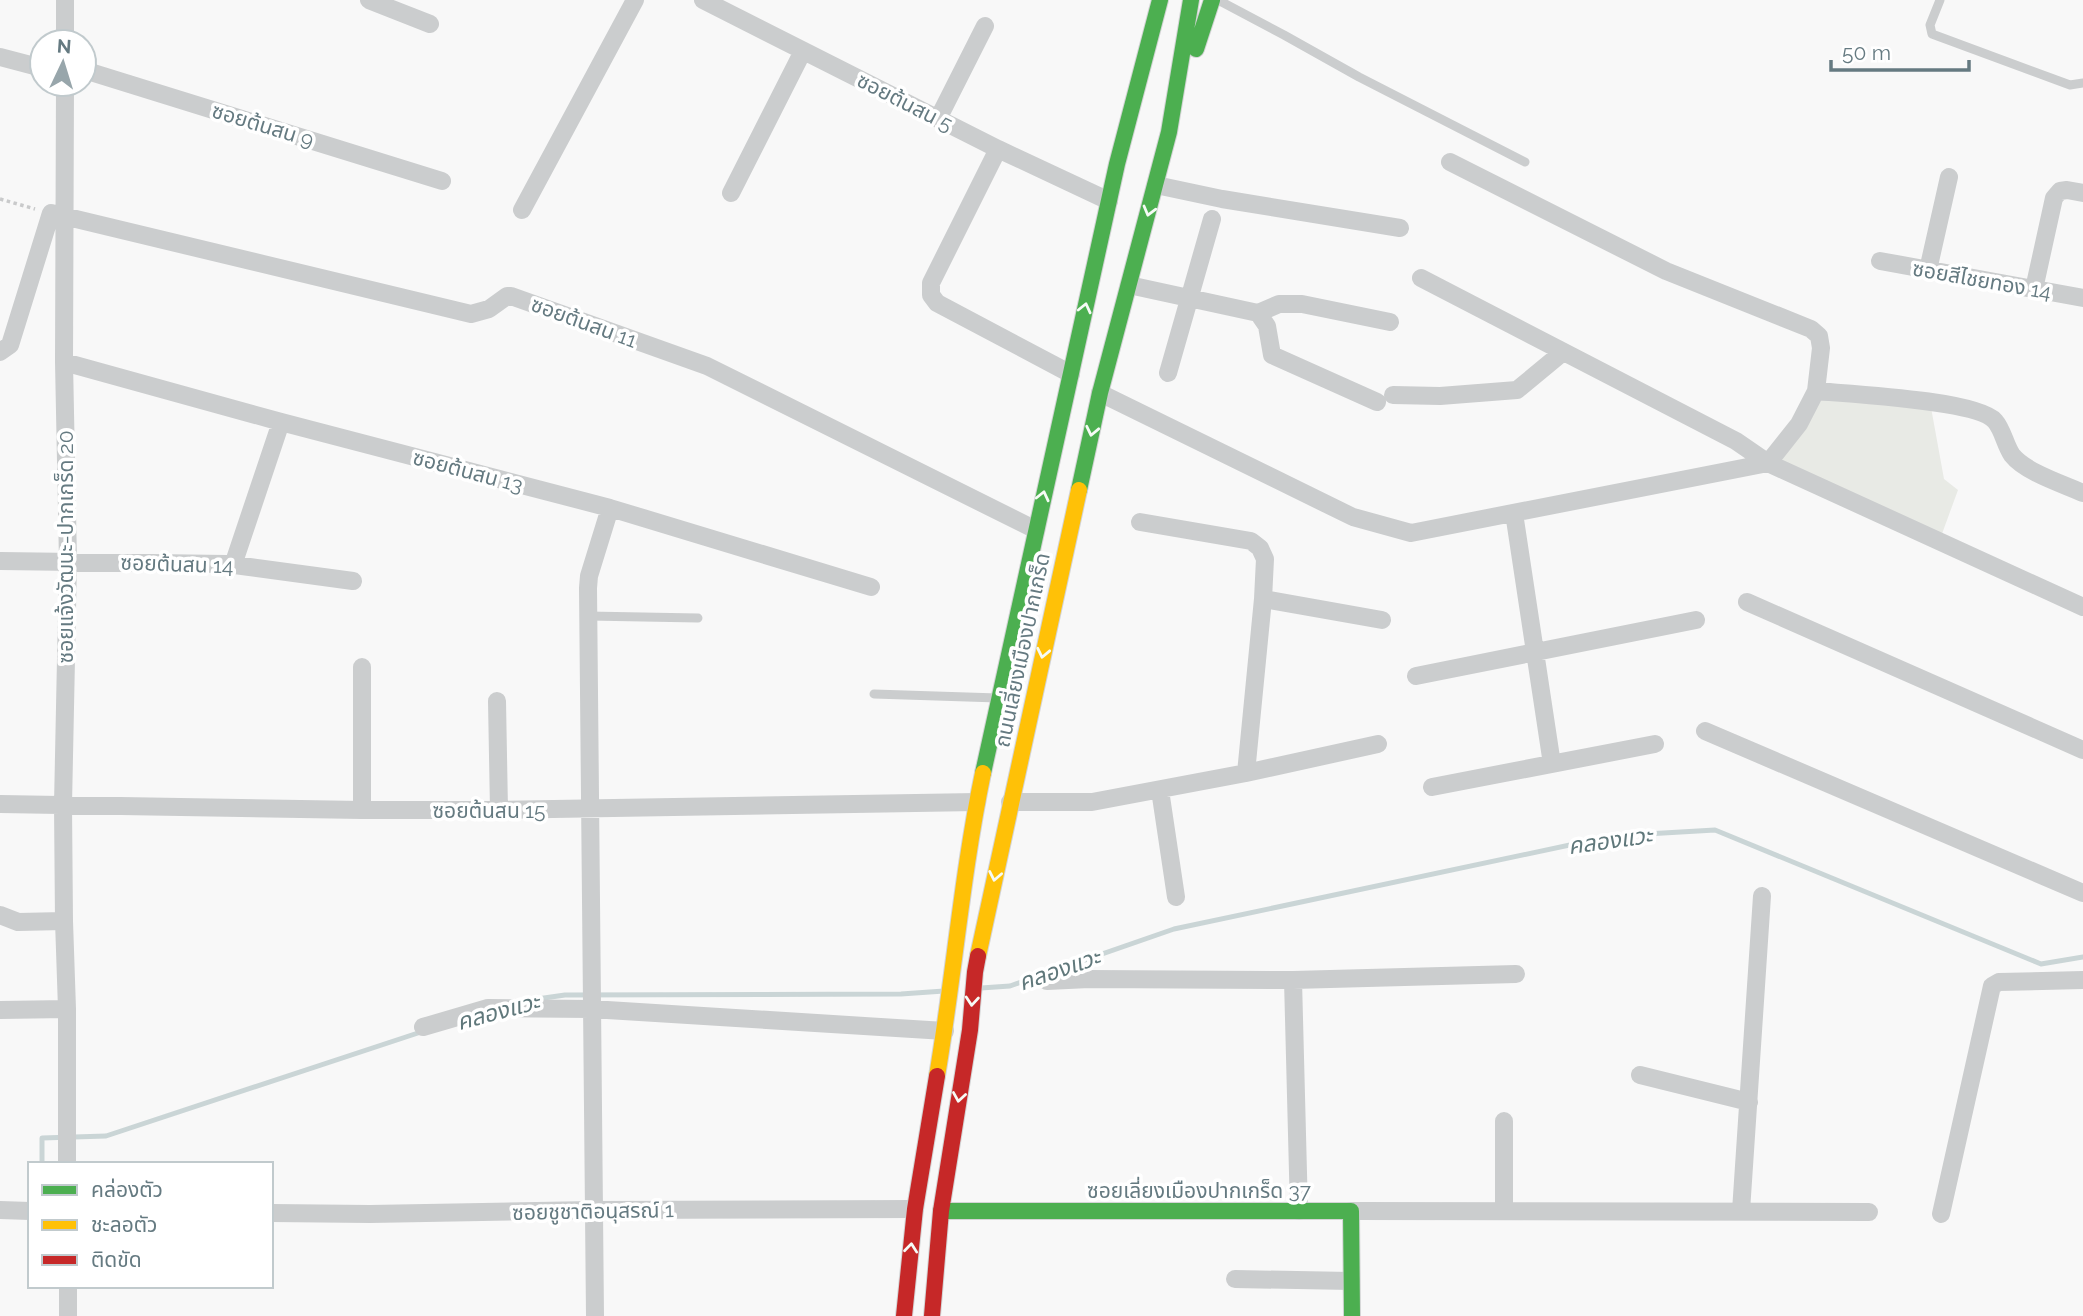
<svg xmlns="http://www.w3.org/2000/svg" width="2083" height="1316" font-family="Raleway,'Noto Sans Thai',sans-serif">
<rect width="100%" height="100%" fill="#f8f8f8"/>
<path fill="#e8eae5" d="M1816,391l114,11 14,77 14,11 -19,52 -171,-79z"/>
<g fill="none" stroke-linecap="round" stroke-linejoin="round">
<path stroke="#cad5d6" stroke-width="5" d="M981,988l29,-2 164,-57 438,-93 103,-6 326,134 42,-7
M530,1000l35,-5 336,-1 43,-3
M42,1164v-26l64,-2 318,-105"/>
<g stroke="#d3d4d5" stroke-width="18">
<path id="fast" d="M1196,49l16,-49
M1079,490l21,-97 69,-261 22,-132
M983,773l134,-609 43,-164
M941,1211h410l1,105"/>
</g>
<g stroke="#d3d4d5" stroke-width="18">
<path id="slow" d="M978,956l101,-466
M937,1076c17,-100 25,-203 46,-303"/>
</g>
<g stroke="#d3d4d5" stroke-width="18">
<path id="jam" d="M904,1316l11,-107 22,-133
M932,1316l9,-105 29,-181 5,-58 3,-16"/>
</g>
<path stroke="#c9cacb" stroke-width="3.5" stroke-dasharray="3.5 3.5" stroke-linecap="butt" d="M0,199l35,10"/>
<path stroke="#cbcdce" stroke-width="9" d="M1218,0l66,35 75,42 166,85
M1940,0l-10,25 2,9 138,51 13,-2
M588,616l110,2
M874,694l124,4"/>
<path stroke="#cbcdce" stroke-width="18" d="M369,0l61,24
M703,0l295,149 111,52
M65,42v-42
M0,57l42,11
M84,70l358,111
M65,84l-1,278 4,199 -5,244 1,116 3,88v155
M938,119l47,-93
M998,149l-67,134v12l6,8 134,71
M1156,185l66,14 178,29
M731,193l72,-142
M522,210l113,-210
M1880,261l203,37
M1928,270l21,-93
M1421,278l315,163 32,22 315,144
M1129,285l129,28 21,-9h23l88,18
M2034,289l20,-91 6,-7 7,-1 16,3
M1258,313l9,13 5,29 105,47
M0,352l10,-7 41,-132 420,101 18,-5 18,-13h4l196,70 329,164
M64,362l217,60 329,86 261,79
M1168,373l44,-154
M1816,391c32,3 161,9 179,30 8,9 10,24 17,34 13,17 51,29 71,38
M1100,393l253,124 58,16 357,-70 31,-39 17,-33 5,-43 -2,-12 -8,-7 -145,-58 -216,-109
M1393,395l47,1 77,-6 46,-38
M1514,513l38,251
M0,561l227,3 126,17
M233,565l48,-143
M1263,599l119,21
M1747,602l336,148
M1416,676l280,-56
M497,701l2,109
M1705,731l378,162
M1246,773l132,-29
M1432,787l223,-43
M1160,790l16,107
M1010,802h82l154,-29 17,-174 2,-40 -5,-11 -9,-7 -111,-19
M0,804l362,6h137l478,-8
M362,810v-143
M0,915l18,7 46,-1
M1293,980l6,231
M1047,981l42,-2 204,1 223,-6
M0,1010l67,-1
M423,1027l65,-19 103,1 354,22
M1640,1075l109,27
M0,1210l30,1
M1351,1211l518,1
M1504,1211v-90
M1741,1211l21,-315
M271,1213l99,1 223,-4 322,-1
M1941,1214l51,-228 7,-4 84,-2
M1235,1279l116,2
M68,1286v30
M595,1316l-7,-728 1,-12 21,-68"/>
<use href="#fast" stroke="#4caf50" stroke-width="16"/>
<use href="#slow" stroke="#ffc107" stroke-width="16"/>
<use href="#jam" stroke="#c62828" stroke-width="16"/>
</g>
<defs><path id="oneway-chevron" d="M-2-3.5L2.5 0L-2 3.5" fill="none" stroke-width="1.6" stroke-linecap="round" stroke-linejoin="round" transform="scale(1.75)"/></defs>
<g stroke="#f6fbf6">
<use href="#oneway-chevron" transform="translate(1149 211) rotate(105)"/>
<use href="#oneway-chevron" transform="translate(1085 308) rotate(-77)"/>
<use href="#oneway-chevron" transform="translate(1092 431) rotate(102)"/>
<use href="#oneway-chevron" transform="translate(1043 496) rotate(-77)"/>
<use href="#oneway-chevron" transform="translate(1043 653) rotate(102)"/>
<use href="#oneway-chevron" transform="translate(995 876) rotate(101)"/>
<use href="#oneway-chevron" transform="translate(972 1001) rotate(95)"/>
<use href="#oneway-chevron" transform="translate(959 1097) rotate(99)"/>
<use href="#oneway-chevron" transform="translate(911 1248) rotate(-84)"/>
</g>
<g text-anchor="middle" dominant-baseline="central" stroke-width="7" stroke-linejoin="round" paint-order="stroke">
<g font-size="21" fill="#657a81" stroke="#fff">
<text transform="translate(905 102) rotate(27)">ซอยต้นสน 5</text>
<text transform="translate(263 125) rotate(17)">ซอยต้นสน 9</text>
<text transform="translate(1982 280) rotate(10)">ซอยสีไชยทอง 14</text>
<text transform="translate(584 322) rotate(20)">ซอยต้นสน 11</text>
<text transform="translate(468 471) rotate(15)">ซอยต้นสน 13</text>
<text transform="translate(65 547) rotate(-90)">ซอยแจ้งวัฒนะ-ปากเกร็ด 20</text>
<text transform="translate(177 564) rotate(2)">ซอยต้นสน 14</text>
<text transform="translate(1022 650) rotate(-78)">ถนนเลี่ยงเมืองปากเกร็ด</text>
<text x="489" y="810">ซอยต้นสน 15</text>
<text x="1199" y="1190">ซอยเลี่ยงเมืองปากเกร็ด 37</text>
<text transform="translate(593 1211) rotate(-1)">ซอยชูชาติอนุสรณ์ 1</text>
</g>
<g font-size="23" font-style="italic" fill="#60787b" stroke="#fff">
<text transform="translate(1610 840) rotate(-8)">คลองแวะ</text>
<text transform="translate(1059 969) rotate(-19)">คลองแวะ</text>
<text transform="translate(498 1011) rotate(-15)">คลองแวะ</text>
</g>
</g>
<rect x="28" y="1162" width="245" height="126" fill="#ffffff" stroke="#c1cacd" stroke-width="2"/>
<rect x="42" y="1185" width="35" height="10" fill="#4caf50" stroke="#c1cacd" stroke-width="2"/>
<text x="91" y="1197" font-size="21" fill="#657a81">คล่องตัว</text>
<rect x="42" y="1220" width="35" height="10" fill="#ffc107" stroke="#c1cacd" stroke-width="2"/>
<text x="91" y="1232" font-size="21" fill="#657a81">ชะลอตัว</text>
<rect x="42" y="1255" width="35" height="10" fill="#c62828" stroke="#c1cacd" stroke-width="2"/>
<text x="91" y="1267" font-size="21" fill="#657a81">ติดขัด</text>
<g transform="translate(63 63) rotate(4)"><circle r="33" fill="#ffffff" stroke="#c1cacd" stroke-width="2"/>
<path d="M0-5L12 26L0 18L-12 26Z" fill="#98a6ab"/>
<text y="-10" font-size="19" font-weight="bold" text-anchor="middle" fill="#657a81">N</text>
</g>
<path d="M1831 60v10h138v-10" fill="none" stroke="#657a81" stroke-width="3.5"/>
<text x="1842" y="60" font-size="21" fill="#657a81" stroke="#ffffff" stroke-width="5" paint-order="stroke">50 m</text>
</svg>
